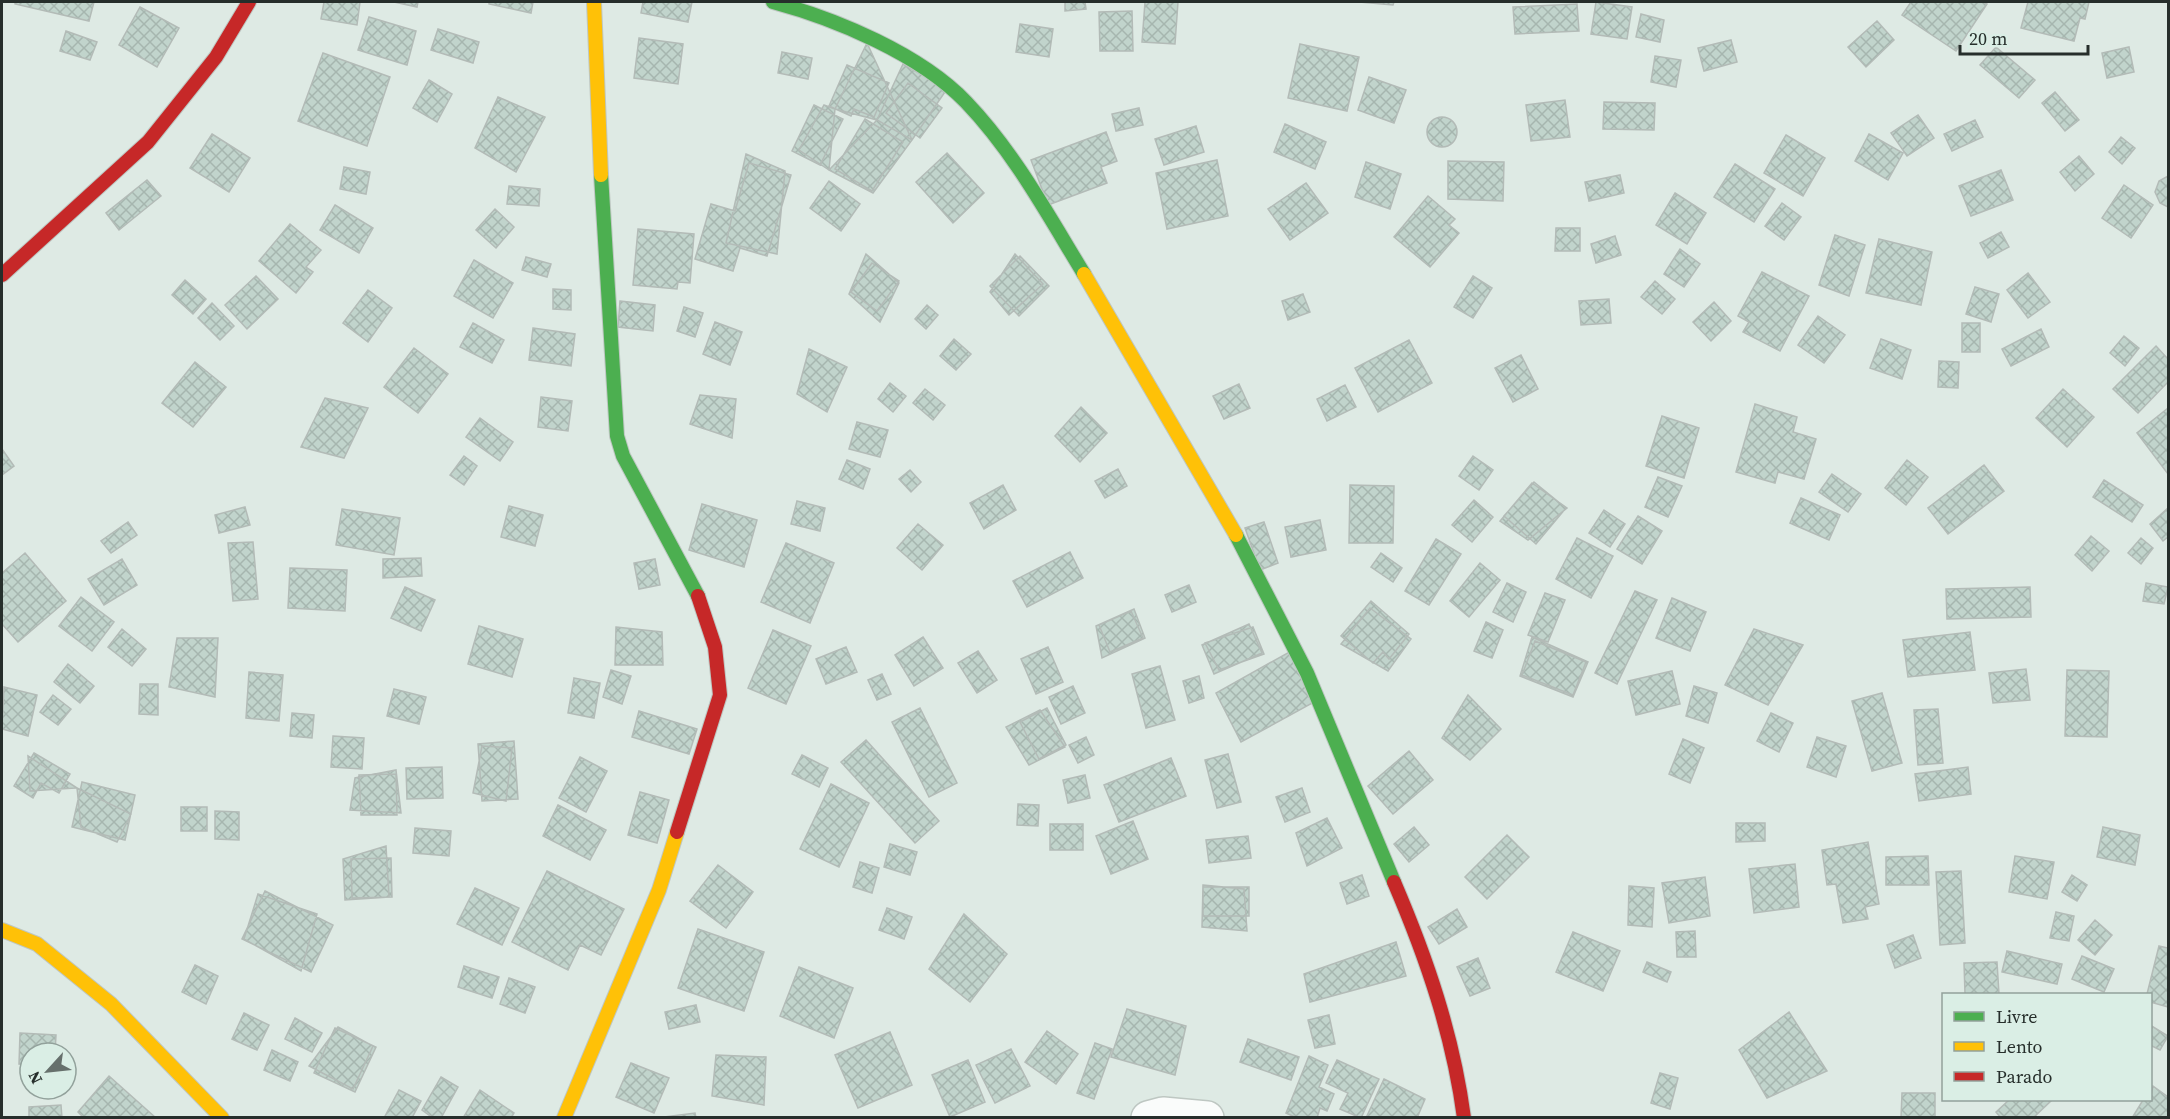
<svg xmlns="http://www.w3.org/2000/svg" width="2170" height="1119" font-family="'Source Serif 4',serif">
<defs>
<pattern id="building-cross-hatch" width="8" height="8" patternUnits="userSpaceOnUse" patternTransform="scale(1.5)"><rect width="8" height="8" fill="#c1d4cc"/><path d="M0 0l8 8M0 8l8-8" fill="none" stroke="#a6b6af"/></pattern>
</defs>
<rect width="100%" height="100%" fill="#deeae4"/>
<path fill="url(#building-cross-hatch)" stroke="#b3bbb7" stroke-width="1.5" d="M15,2h79l-5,19 -74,-17z
M324,2h36l-3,23 -36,-6z
M394,2h24l-1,5z
M489,2h44l-2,11 -42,-9z
M643,2h49l-4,20 -47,-9z
M1065,2h20l1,7 -21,2z
M1145,2h33l-3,42 -33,-2z
M1359,2h35l-1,3z
M1596,2l36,5 -5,32 -36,-5z
M1911,2h72l4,2 -31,47 -54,-36z
M2028,2h61l-4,17 -5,-1 -6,23 -53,-13z
M1577,4l2,27 -64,3 -2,-27z
M140,7l39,21 -22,39 -38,-22z
M1132,11l1,40h-33l-1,-39z
M1641,14l23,6 -4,22 -24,-5z
M369,17l47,14 -9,34 -49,-15z
M1877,21l17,19 -28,27 -18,-20z
M1020,24l33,5 -4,28 -33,-5z
M438,29l41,13 -6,21 -42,-13z
M66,31l31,11 -7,18 -30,-9z
M639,38l44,6 -5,40 -44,-6z
M1731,40l6,22 -33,9 -6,-23z
M867,43l45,97 -39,53 -44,-23 48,-50 -42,-11z
M1300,44l59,13 -12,54 -59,-13z
M1996,47l39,33 -16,18 -39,-33z
M2129,47l5,25 -27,6 -5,-25z
M782,52l30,6 -4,21 -30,-6z
M323,53l67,24 -23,69 -69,-25z
M1655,56l26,4 -5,27 -25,-5z
M903,64l44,25 -35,51 -35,-20z
M847,65l42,18 -15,34 -20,-8 -3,7 -22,-10z
M1369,77l37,13 -12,33 -36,-13z
M429,80l23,14 -15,28 -24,-14z
M908,83l34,25 -22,30 -34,-25z
M2055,92l24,28 -14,11 -23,-28z
M498,97l47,20 -29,55 -41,-24z
M1565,100l5,37 -39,4 -5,-36z
M1604,102l51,1 -1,27 -51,-1z
M814,105l29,14 -23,46 -28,-14z
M824,105l11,4 -6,61 -30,-20z
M1139,108l4,17 -27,6 -4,-17z
M1918,115l16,23 -27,18 -16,-23z
M1427 132a15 15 0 1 1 30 0a15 15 0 1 1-30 0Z
M865,119l38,23 -31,49 -37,-22z
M1975,120l8,17 -31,14 -8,-17z
M1285,124l41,18 -11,27 -41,-17z
M1196,126l8,26 -40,13 -9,-26z
M1106,132l11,29 -16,6 6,16 -59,22 -17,-45z
M212,134l38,24 -21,34 -39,-24z
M1869,134l34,19 -15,27 -33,-19z
M1786,135l39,23 -22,38 -39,-23z
M2121,137l14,11 -13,16 -13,-12z
M947,153l37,40 -31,30 -37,-41z
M746,154l39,17 -8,83 -51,-11z
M2079,156l15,18 -19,17 -15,-19z
M1217,160l11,56 -61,13 -11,-56z
M1448,161l56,1 -1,39 -55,-2z
M1366,162l35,12 -11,35 -35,-12z
M749,163l42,12 -24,81 -27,-8 -7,23 -38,-12 16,-55 24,7z
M1735,164l40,25 -21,33 -40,-25z
M344,167l26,5 -4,22 -26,-5z
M2001,170l12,30 -42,16 -12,-30z
M1620,175l4,18 -35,8 -4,-19z
M2168,176v31l-8,-4 -5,-11 4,-11z
M147,180l14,16 -42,34 -13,-17z
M829,181l31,23 -19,27 -31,-23z
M1306,183l22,30 -38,27 -22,-31z
M2124,185l29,20 -22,33 -29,-20z
M509,186l31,3 -1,17 -32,-2z
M1675,193l31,20 -19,31 -31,-19z
M1428,196l27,23 -6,6 10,8 -29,34 -36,-30z
M1782,203l19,14 -17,23 -19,-14z
M335,205l38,23 -14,25 -39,-23z
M495,209l19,18 -18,21 -20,-18z
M290,224l31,26 -15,17 7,5 -17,21 -37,-32z
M1556,228h24v23h-25z
M638,229l56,5 -4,49 -12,-1 -1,7 -44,-4z
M2001,232l8,15 -21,11 -8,-15z
M1835,235l30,10 -16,51 -30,-11z
M1615,236l6,19 -25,8 -5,-19z
M1879,239l53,13 -11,53 -55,-12z
M1680,249l20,15 -16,23 -20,-13z
M866,254l33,29 -19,39 -31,-28z
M1015,254l28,30 -34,31 -19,-23z
M1020,256l29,30 -30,30 -29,-30z
M526,257l25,7 -4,13 -25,-7z
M474,260l39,23 -20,35 -39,-22z
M872,263l27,18 -22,30 -26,-19z
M1762,272l47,24 -29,55 -37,-19 6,-10 -11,-6z
M2028,273l22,29 -22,16 -21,-28z
M256,276l22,23 -31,30 -22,-24z
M1473,276l19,12 -19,30 -19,-11z
M185,280l21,19 -13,15 -21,-19z
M1655,281l20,18 -13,15 -21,-17z
M1975,287l24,7 -8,28 -25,-8z
M553,289l18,1v20l-18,-1z
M368,290l24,18 -24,34 -25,-19z
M1303,294l7,18 -22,8 -6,-19z
M1609,299l2,24 -30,2 -2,-24z
M620,301l35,4 -2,26 -35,-4z
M1714,302l17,19 -20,20 -18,-19z
M212,303l22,23 -14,14 -22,-22z
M927,305l11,10 -12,14 -11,-10z
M684,307l19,6 -8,24 -18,-6z
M1818,316l27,19 -21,28 -26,-18z
M715,322l27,10 -12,33 -27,-11z
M473,323l31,17 -12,23 -32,-16z
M1962,323h18v29h-18z
M533,328l42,6 -4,32 -42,-6z
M2041,329l8,18 -38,19 -9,-17z
M2124,336l15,12 -14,18 -15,-13z
M954,339l17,15 -15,16 -16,-14z
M1881,339l30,11 -9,29 -32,-11z
M1409,340l23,43 -54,29 -23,-44z
M2156,346l12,13v23l-30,31 -25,-24z
M414,348l34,26 -30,39 -34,-26z
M809,349l38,18 -20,45 -30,-18z
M1521,355l17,34 -25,13 -18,-34z
M1939,361l20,1 -1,26 -20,-1z
M195,362l31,25 -33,40 -31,-24z
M890,383l16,13 -13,16 -15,-13z
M1239,384l11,24 -26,11 -11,-23z
M1345,385l11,22 -29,14 -10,-22z
M925,389l20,16 -12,15 -20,-17z
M2063,389l31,28 -27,30 -31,-29z
M700,395l36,4 -4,39 -42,-14z
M541,397l31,4 -4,30 -30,-4z
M325,398l43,10 -24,50 -43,-11z
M1755,404l42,13 -4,15 23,7 -12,40 -26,-7 -3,11 -39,-11z
M1081,407l26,26 -27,29 -25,-26z
M2168,408v66l-31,-41z
M1662,416l37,12 -15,50 -38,-12z
M480,418l33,24 -13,19 -34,-24z
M857,422l31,8 -8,27 -31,-8z
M2,449l12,17 -12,9z
M464,456l13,10 -13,19 -14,-10z
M1473,456l20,14 -14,20 -20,-14z
M847,460l23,9 -7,20 -24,-10z
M1907,460l21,17 -22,28 -21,-17z
M1984,465l20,26 -56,43 -20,-26z
M1118,469l9,17 -22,12 -10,-17z
M910,470l11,12 -10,10 -12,-13z
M1832,474l29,20 -13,18 -29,-20z
M1658,477l24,9 -14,31 -23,-10z
M2104,480l39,25 -11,17 -39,-25z
M1534,482l32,26 -30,36 -32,-28z
M1532,483l35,25 -39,32 -28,-19z
M1003,485l13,25 -32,19 -14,-26z
M1350,485l44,1 -1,57h-44z
M1801,498l39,17 -11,25 -39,-17z
M1474,500l19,17 -21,25 -20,-17z
M797,501l28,7 -5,23 -29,-7z
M702,504l55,16 -13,47 -55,-17z
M509,506l34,9 -8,31 -34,-9z
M245,507l5,18 -31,8 -4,-18z
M2168,508v29l-5,4 -13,-17z
M342,509l58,9 -6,37 -58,-10z
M1604,510l21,14 -15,23 -21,-14z
M1638,516l24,15 -20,33 -25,-15z
M1320,520l6,30 -35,7 -6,-30z
M128,522l9,13 -26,18 -10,-12z
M1264,522l14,41 -18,7 -15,-42z
M918,524l25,21 -21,25 -25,-22z
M2091,536l18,15 -17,20 -17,-16z
M1577,538l36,18 -22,42 -35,-19z
M2141,538l12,10 -12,16 -13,-11z
M1436,539l25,15 -32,51 -24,-14z
M253,542l5,57 -25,2 -5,-58z
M786,543l48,20 -24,60 -49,-21z
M1070,552l13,26 -56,29 -14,-26z
M25,553l41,48 -48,41 -16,-18v-51z
M1381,553l21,15 -9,14 -22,-15z
M421,558l1,18 -39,2v-19z
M122,559l15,26 -33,20 -16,-26z
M655,559l5,26 -21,4 -5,-26z
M1480,563l20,17 -31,37 -19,-16z
M290,568l57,2 -2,41 -57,-3z
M1507,583l19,9 -13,30 -20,-10z
M2146,583l22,4 -4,17 -21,-3z
M1189,585l7,17 -24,10 -7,-17z
M405,587l30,13 -14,31 -30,-13z
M2030,587l1,30 -84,2 -1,-30z
M1635,591l22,9 -40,84 -22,-11z
M1545,593l20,7 -17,42 -20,-7z
M81,597l33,25 -22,29 -33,-25z
M1672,598l34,14 -16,39 -34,-13z
M1371,601l38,33 -20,25 -6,-7 -10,11 -32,-27z
M1370,608l41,31 -23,32 -47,-27z
M1134,609l11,29 -43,20 -6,-32z
M1131,611l12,27 -33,14 -11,-27z
M1486,622l17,8 -11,28 -18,-7z
M1249,624l13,29 -48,21 -12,-29z
M479,626l44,13 -11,38 -44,-13z
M616,627l46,5 1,33h-48z
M1253,627l11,27 -45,16 -14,-27z
M122,629l24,20 -14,17 -24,-19z
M1754,629l49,16 -35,60 -43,-20z
M773,630l38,16 -25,58 -38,-16z
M1970,632l5,38 -67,7 -5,-37z
M923,637l20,31 -29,18 -19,-31z
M1532,637l56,25 -15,35 -53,-21z
M177,638h41l-3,59 -46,-10z
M1535,641l51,21 -13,33 -51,-20z
M846,647l11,25 -31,12 -10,-25z
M1048,647l15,35 -27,12 -15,-35z
M1293,650l23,51 -75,41 -25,-49z
M978,651l19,29 -20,13 -19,-30z
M68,664l26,22 -14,17 -26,-21z
M1160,666l15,54 -29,8 -14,-54z
M2026,669l4,31 -37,3 -4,-30z
M611,670l20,6 -9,28 -19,-7z
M2067,670l42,1 -2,66 -42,-1z
M1672,671l8,33 -44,11 -8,-34z
M249,672l34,3 -4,46 -33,-3z
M882,674l9,20 -14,6 -9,-20z
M1199,676l5,22 -15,5 -6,-22z
M574,678l26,5 -6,35 -26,-5z
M140,684h18v31l-19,-1z
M1073,686l12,27 -24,11 -12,-27z
M1694,686l23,7 -9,30 -22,-7z
M4,687l33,8 -9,41 -26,-7z
M394,689l32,8 -7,27 -32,-8z
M1882,693l20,70 -30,8 -20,-70z
M53,695l18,14 -13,16 -18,-13z
M1468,695l33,34 -31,31 -28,-22z
M920,708l37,75 -28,14 -37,-75z
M1047,708l19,37 -27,14 -19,-37z
M1938,709l5,54 -25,2 -4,-55z
M1040,710l25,37 -36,18 -23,-38z
M639,711l58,18 -8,25 -57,-17z
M292,713l22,2 -2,23 -22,-2z
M1771,713l22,10 -14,29 -22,-11z
M333,736l31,2 -2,31 -31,-2z
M1086,737l8,18 -16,8 -9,-18z
M1817,737l29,9 -10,31 -29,-10z
M1683,739l21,9 -14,35 -21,-9z
M866,740l73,81 -24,22 -74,-81z
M514,741l4,58 -36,2 -4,-57z
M482,746l30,2 -6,53 -33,-8z
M1409,751l24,29 -40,34 -25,-28z
M34,753l36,21 -11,19 -18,-10 -8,15 -19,-12z
M1228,754l13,48 -24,6 -12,-48z
M802,755l26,13 -9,19 -27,-13z
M28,756l49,32 -47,3z
M580,757l27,14 -21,41 -27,-14z
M1171,758l15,38 -67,26 -15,-37z
M442,767l1,31 -36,1 -1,-31z
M1968,767l3,27 -52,7 -4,-27z
M396,770l5,43 -51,-3 5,-32z
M396,774l1,41h-36l-2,-40z
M1085,775l5,23 -22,5 -5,-23z
M82,782l53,13 -10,45 -53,-13z
M831,784l38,19 -30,64 -39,-18z
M77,788l54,26 -14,28 -36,-15z
M1302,788l8,24 -25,10 -9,-25z
M640,792l29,8 -12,43 -29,-8z
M1018,804l21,1 -1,21 -21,-1z
M558,805l48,25 -16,30 -47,-24z
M181,807h26v24h-26z
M215,811l24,1v28l-24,-1z
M1327,818l15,30 -35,18 -11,-33z
M1133,821l15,38 -37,15 -15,-38z
M1736,823h29v18l-29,1z
M1050,824h33v26h-33z
M1414,827l15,18 -20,17 -15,-18z
M2103,827l37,8 -5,30 -38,-8z
M415,828l36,3 -2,25 -36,-3z
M1507,835l22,22 -42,42 -22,-22z
M1248,836l3,22 -42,5 -3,-23z
M1868,842l11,62 -14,3 3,12 -25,4 -7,-39 -9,1 -5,-35z
M890,844l27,8 -7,23 -26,-8z
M386,846l3,51 -44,3 -2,-41z
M1928,856l1,29h-43v-28z
M2015,856l39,6 -7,37 -38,-7z
M391,858l1,39 -40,1 -1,-39z
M860,862l19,6 -7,25 -19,-6z
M1795,864l4,43 -45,6 -5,-44z
M718,865l35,27 -27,36 -36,-27z
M547,871l77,38 -23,46 -21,-10 -12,25 -56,-28z
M1961,871l4,72 -25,2 -4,-73z
M1362,875l7,21 -22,8 -7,-21z
M2072,875l15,10 -10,16 -15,-9z
M1705,877l5,39 -41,7 -7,-40z
M1203,885l41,4 3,42 -45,-4z
M1629,886l25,2 -2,39 -24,-2z
M1203,887h46v29h-46z
M475,888l44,20 -17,37 -45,-21z
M265,891l68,34 -22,47 -69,-33z
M258,894l59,20 -16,57 -57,-32z
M887,908l25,9 -8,22 -25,-9z
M1457,909l10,18 -28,17 -11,-17z
M2056,912l18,4 -5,25 -19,-3z
M964,914l43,40 -37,48 -41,-33z
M2095,920l17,15 -17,20 -17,-15z
M698,929l66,23 -20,59 -66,-23z
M1695,931l1,26h-19l-1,-25z
M1573,932l47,19 -17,40 -47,-19z
M1913,935l8,23 -26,10 -8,-23z
M1396,942l10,34 -96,26 -6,-28z
M2159,946l9,2v59l-18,-5v-8h-3z
M2007,951l55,13 -5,20 -55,-12z
M2082,956l32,13 -10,23 -32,-13z
M1478,958l12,30 -20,8 -13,-29z
M1647,962l24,10 -4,10 -24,-10z
M1997,962l2,32h-34l-1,-31z
M195,965l23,11 -12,28 -24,-12z
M464,966l35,11 -7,21 -34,-11z
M799,967l54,21 -19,50 -54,-22z
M509,978l26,9 -10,26 -25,-9z
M696,1005l4,17 -31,7 -4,-17z
M1127,1009l59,17 -11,49 -64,-18z
M1789,1012l38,59 -60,27 -28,-48z
M244,1013l25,12 -12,25 -25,-11z
M1329,1015l6,29 -20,4 -7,-28z
M295,1018l27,15 -10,19 -27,-13z
M2150,1025l18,11 -8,14 -10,-5z
M338,1027l35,19 -20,43 -44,-23z
M335,1028l41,19 -21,45 -41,-19z
M1047,1031l31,23 -22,30 -31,-22z
M890,1032l22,53 -54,23 -23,-53z
M20,1033l36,2 -1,18h-25v12l-11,-1z
M1248,1039l51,18 -8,23 -51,-18z
M1095,1043l17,6 -18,50 -17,-6z
M1011,1049l19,37 -35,17 -19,-38z
M272,1050l26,12 -8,19 -26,-11z
M716,1055l50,2 -2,48 -52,-9z
M1309,1056l19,9 -9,22 15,7 -7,17 -7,-3 -3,10h-20l-11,-5z
M968,1060l17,42 -35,15 -18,-42z
M1337,1060l42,19 -18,39 -21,-9 8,-16 -22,-10z
M631,1063l38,15 -15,35 -38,-16z
M1660,1073l18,5 -8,31 -19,-6z
M109,1076l47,42h-72l-6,-6z
M441,1077l17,10 -17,31h-8l-11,-8z
M1384,1079l41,20 -8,19h-51z
M2153,1086l15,11v21h-36l11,-18h7z
M399,1090l22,11 -8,15 4,2h-33z
M480,1090l34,23 -3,5h-48z
M1902,1093h33v25h-34z
M2009,1100h43l-19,18h-32l-5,-6z
M61,1105l1,13h-33v-11z
M695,1113l1,5h-40z"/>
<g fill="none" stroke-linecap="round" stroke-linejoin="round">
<g stroke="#bec7c2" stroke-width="36">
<path id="street" d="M1148,1118l15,-4 44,4"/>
</g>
<g stroke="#bec7c2" stroke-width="16">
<path id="fast" d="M773,2c63,17 147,52 193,100 48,50 82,113 118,172
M601,175l16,261 6,20 75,140
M1236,535l71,138 87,209"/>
</g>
<g stroke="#bec7c2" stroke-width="16">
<path id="slow" d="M594,2l7,173
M1084,274l152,261
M2,930l35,14 74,60 111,114
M564,1118l95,-228 18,-58"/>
</g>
<g stroke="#bec7c2" stroke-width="16">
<path id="jam" d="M2,275l146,-133 68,-85 33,-55
M677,832l43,-137 -5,-48 -17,-51
M1394,882c33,77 59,153 70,236"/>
</g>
<use href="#street" stroke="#fafcfb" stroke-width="33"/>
<use href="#fast" stroke="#4caf50" stroke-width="14"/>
<use href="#slow" stroke="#ffc107" stroke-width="14"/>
<use href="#jam" stroke="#c62828" stroke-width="14"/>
</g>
<rect width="2170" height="1119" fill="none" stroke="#262e2b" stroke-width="6"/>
<rect x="1942" y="993" width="210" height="108" fill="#daeee5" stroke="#92a19b" stroke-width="1.5"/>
<rect x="1954" y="1012" width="30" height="9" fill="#4caf50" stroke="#92a19b" stroke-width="1.5"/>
<text x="1996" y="1023" font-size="18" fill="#262e2b">Livre</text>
<rect x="1954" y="1042" width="30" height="9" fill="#ffc107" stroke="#92a19b" stroke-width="1.5"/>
<text x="1996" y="1053" font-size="18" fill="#262e2b">Lento</text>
<rect x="1954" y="1072" width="30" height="9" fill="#c62828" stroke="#92a19b" stroke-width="1.5"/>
<text x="1996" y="1083" font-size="18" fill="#262e2b">Parado</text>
<g transform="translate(48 1071) rotate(243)"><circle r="28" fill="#daeee5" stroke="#92a19b" stroke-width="1.5"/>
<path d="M0-4.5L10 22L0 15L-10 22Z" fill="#66706c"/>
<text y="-9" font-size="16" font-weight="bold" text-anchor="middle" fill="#262e2b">N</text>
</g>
<path d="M1960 45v9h128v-9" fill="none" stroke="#262e2b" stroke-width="3"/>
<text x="1969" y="45" font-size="18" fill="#262e2b" stroke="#daeee5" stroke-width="4.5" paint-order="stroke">20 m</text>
</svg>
